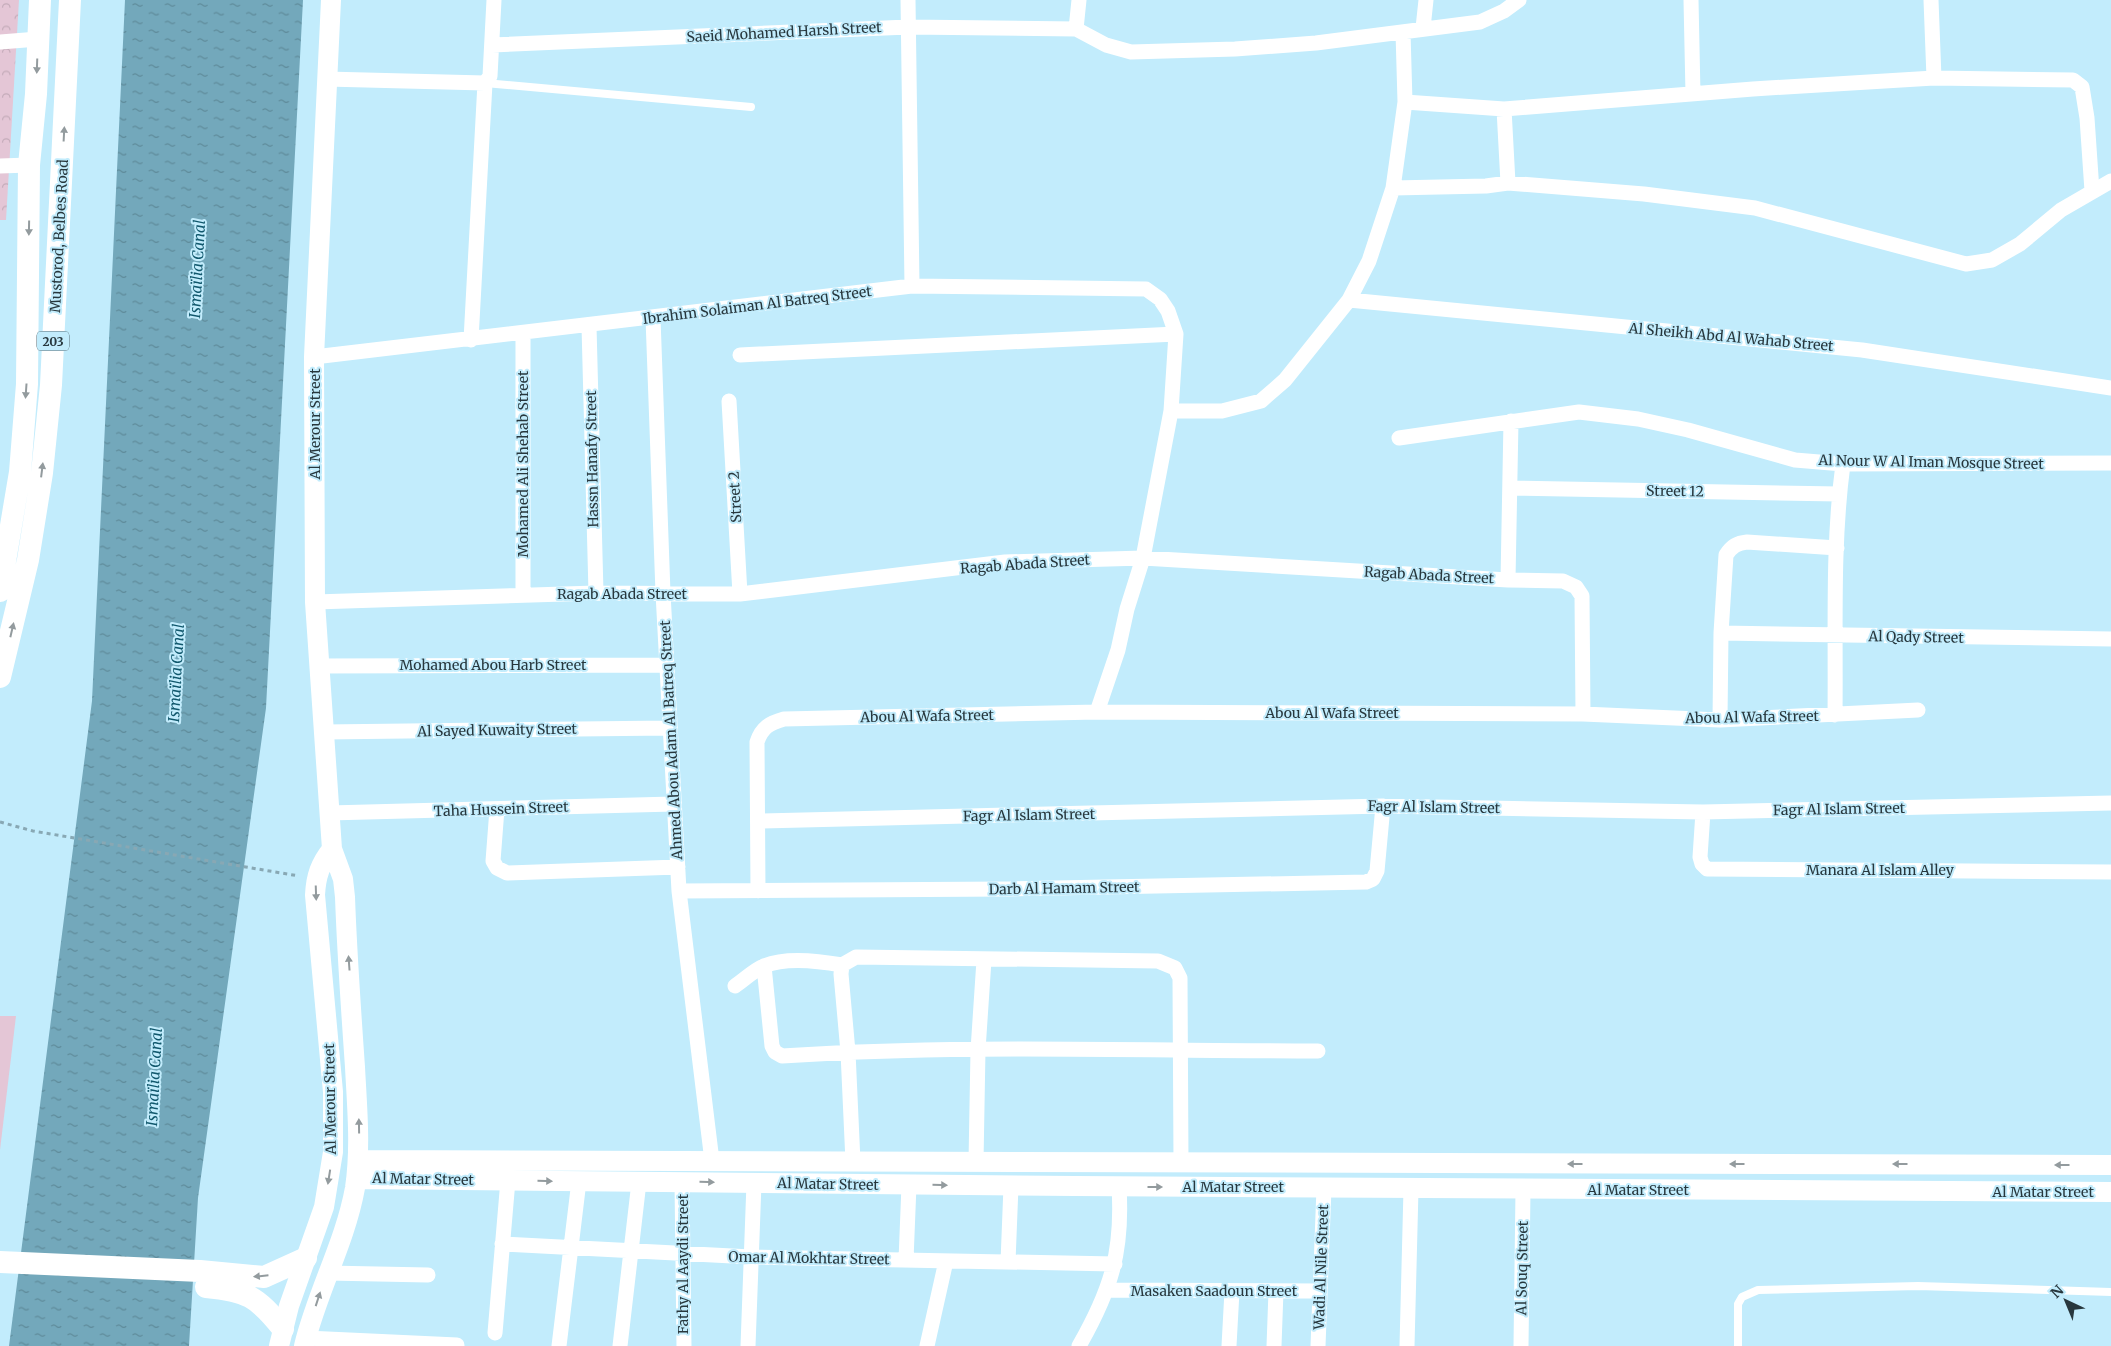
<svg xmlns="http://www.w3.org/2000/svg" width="2111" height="1346" font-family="Merriweather,serif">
<defs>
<pattern id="forest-crowns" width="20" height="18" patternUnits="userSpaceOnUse" patternTransform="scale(1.25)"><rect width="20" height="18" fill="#e4c6d6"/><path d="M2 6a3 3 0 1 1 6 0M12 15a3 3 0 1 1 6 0" fill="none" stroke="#c4abb9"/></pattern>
<pattern id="water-ripples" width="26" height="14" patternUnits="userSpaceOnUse" patternTransform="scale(1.25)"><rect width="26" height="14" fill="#73a8bb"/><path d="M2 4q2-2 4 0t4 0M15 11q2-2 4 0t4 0" fill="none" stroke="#5e8a99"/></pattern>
</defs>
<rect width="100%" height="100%" fill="#c2ecfc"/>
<path fill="#e4c6d6" d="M0,1016h16l-16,134z"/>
<path fill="url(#forest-crowns)" d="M0,0h19l-13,220h-6z"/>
<path fill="url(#water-ripples)" d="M125,0h178l-37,708 -68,490 -9,148h-180l83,-645z"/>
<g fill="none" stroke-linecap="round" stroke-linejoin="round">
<path stroke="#88a8b4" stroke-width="3" stroke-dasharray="4 4" stroke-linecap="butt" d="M0,822l33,9 266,45"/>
<path stroke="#fff" stroke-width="8" d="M485,83l266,24
M1738,1346v-42l4,-7 16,-7 160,-4 193,6"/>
<path stroke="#fff" stroke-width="15" d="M908,0l4,286
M1691,0l2,94
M1931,0l3,78
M1423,28l3,-28
M1076,29l3,-29
M0,42l38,-3
M492,45l416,-18 168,2 30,16 25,7 104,-3 81,-6 164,-21 24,-11 15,-11
M326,79l159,4 5,-7 4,-76
M1405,102l99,7 249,-20 181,-11 139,2 9,7 5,31 5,73
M1504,109l4,74
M0,166l29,-1
M1393,188l93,-2 22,-3 136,11 111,14 211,56 26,-4 28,-16 41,-34 50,-29
M1349,300l513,50 249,38
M653,318l10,275 16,298 33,270
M589,326l7,267
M471,340l14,-257
M740,355l436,-21
M314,357l598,-71 234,3 14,10 8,12 8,23 -5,77 -28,147 -16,51 -9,41 -21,62
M729,401l11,193
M1171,411h51l39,-10 24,-21 64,-80 20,-39 24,-73 12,-86 -2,-70
M1399,438l180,-26 59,7 50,11 107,30 48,4 268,-1
M1510,488l329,6
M1508,580l3,-159
M523,595v-261
M315,602l281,-9 144,1 265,-32 138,-4 365,22 55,1 13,6 6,9 1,118
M1721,633l390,6
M319,666l348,-1
M1835,715c1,-84 -3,-168 8,-251
M1720,720l1,-87 5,-78c6,-9 11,-12 21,-13l90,6
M324,732l346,-4
M497,809l-4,52 4,7 10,5 171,-6
M1703,812l-3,45 2,7 5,5 404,3
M329,813l345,-9
M758,821l625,-15 320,6 408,-9
M679,891l329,-2 358,-7 7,-3 4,-8 6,-65
M758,891l-1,-149c5,-15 13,-19 27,-23l313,-7 486,2 137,6 198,-10
M764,966l8,80 3,6 7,4c178,-12 358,-5 536,-5
M735,986c9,-6 19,-16 29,-20 21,-9 56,-5 78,-1
M853,1162l-5,-110 -7,-78 1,-9 14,-8 302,4 17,7 5,10 1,184
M976,1162l2,-112 6,-90
M682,1182l2,164
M502,1244l249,13 364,7
M906,1260l3,-75
M1008,1262l3,-76
M327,1273l101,2
M1107,1290l213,1
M495,1333l13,-153
M306,1338l151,7
M559,1346l20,-165
M620,1346l19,-164
M748,1346l6,-163
M927,1346l19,-85
M1079,1346c32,-56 44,-94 40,-159
M1229,1346l3,-55
M1274,1346l2,-55
M1318,1346l6,-158
M1407,1346l4,-157
M1521,1346l2,-156"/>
<path stroke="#fff" stroke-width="20" d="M358,1160l1753,5
M356,1179l719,7 1036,6
M279,1346l10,-40 35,-99 9,-55v-60l-18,-197c1,-19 5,-31 17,-46
M304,1346c13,-54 41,-103 51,-158 6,-41 2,-81 0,-121 -4,-57 -8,-113 -10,-170l-2,-18 -11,-30 -17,-247 -1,-245 17,-357"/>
<path stroke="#fff" stroke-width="22" d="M0,591l20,-119 7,-88 2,-219 7,-71 4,-94
M0,677l28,-117 14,-87 9,-88 19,-385
M0,1262l200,9 64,6 42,-19
M206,1287c41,4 51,9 77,42"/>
</g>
<defs><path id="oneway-solid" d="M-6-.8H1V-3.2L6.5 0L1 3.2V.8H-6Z" transform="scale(1.25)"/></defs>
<g fill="#939b9e">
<use href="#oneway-solid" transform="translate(37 66) rotate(92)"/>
<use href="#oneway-solid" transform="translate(64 134) rotate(-87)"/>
<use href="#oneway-solid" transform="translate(29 228) rotate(91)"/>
<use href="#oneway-solid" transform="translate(26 391) rotate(94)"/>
<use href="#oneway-solid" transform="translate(42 470) rotate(-83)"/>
<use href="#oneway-solid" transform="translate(12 630) rotate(-77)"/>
<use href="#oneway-solid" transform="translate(316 893) rotate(88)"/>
<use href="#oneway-solid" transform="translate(349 963) rotate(-94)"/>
<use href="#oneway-solid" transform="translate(359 1126) rotate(-91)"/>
<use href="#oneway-solid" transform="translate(1575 1164) rotate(-180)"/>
<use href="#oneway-solid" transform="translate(1737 1164) rotate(-180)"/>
<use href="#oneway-solid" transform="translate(1900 1164) rotate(-180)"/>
<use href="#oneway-solid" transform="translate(2062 1165) rotate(-180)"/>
<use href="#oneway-solid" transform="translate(329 1177) rotate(99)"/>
<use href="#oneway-solid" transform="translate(545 1181) rotate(1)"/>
<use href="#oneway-solid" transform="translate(707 1182) rotate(1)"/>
<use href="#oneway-solid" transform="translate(940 1185) rotate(1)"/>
<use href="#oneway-solid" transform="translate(1155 1187)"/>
<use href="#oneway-solid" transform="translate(261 1276) rotate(174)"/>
<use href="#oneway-solid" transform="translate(318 1299) rotate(-72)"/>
</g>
<g text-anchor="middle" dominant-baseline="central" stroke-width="4" stroke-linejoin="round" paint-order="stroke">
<rect fill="#c2ecfc" stroke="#566d76" stroke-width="1" x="37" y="331.5" width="32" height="19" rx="4"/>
<g font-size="12" font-weight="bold" fill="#27373d">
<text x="53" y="341">203</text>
</g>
<g font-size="14" fill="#27373d" stroke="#c2ecfc">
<text transform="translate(784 32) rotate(-3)">Saeid Mohamed Harsh Street</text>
<text transform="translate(59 236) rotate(-87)">Mustorod, Belbes Road</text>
<text transform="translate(757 305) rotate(-7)">Ibrahim Solaiman Al Batreq Street</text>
<text transform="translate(1731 337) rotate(5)">Al Sheikh Abd Al Wahab Street</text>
<text transform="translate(315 424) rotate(-90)">Al Merour Street</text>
<text transform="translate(592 459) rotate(-91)">Hassn Hanafy Street</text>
<text transform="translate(1931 462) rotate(1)">Al Nour W Al Iman Mosque Street</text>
<text transform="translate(523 464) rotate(-90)">Mohamed Ali Shehab Street</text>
<text transform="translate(1675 491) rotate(1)">Street 12</text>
<text transform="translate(735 497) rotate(-93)">Street 2</text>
<text transform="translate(1025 564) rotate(-4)">Ragab Abada Street</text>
<text transform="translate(1429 575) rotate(3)">Ragab Abada Street</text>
<text x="622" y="594">Ragab Abada Street</text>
<text transform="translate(1916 637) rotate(1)">Al Qady Street</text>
<text x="493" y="665">Mohamed Abou Harb Street</text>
<text x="1332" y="713">Abou Al Wafa Street</text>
<text transform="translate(927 716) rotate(-1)">Abou Al Wafa Street</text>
<text transform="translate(1752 717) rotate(-1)">Abou Al Wafa Street</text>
<text transform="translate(497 730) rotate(-1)">Al Sayed Kuwaity Street</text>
<text transform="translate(671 740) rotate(-93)">Ahmed Abou Adam Al Batreq Street</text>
<text transform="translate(1434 807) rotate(1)">Fagr Al Islam Street</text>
<text transform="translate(501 809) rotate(-2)">Taha Hussein Street</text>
<text transform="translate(1839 809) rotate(-1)">Fagr Al Islam Street</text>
<text transform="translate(1029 815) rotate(-1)">Fagr Al Islam Street</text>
<text x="1880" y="870">Manara Al Islam Alley</text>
<text transform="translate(1064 888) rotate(-1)">Darb Al Hamam Street</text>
<text transform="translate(330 1099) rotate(-91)">Al Merour Street</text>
<text transform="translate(423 1179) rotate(1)">Al Matar Street</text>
<text transform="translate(828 1184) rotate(1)">Al Matar Street</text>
<text x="1233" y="1187">Al Matar Street</text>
<text x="1638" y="1190">Al Matar Street</text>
<text x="2043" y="1192">Al Matar Street</text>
<text transform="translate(809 1258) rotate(1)">Omar Al Mokhtar Street</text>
<text transform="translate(683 1264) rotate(-90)">Fathy Al Aaydi Street</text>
<text transform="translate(1321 1267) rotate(-88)">Wadi Al Nile Street</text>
<text transform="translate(1522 1268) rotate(-89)">Al Souq Street</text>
<text x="1214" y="1291">Masaken Saadoun Street</text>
</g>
<g font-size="15" font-style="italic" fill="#10576c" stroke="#c2ecfc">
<text transform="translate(197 269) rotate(-87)">Ismaïlia Canal</text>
<text transform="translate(176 673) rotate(-87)">Ismaïlia Canal</text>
<text transform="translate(154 1077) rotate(-87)">Ismaïlia Canal</text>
</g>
</g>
<g transform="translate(2066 1301) rotate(316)" stroke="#c2ecfc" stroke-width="4" paint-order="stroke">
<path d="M0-4L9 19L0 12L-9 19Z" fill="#27373d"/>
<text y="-8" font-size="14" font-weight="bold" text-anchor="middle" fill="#27373d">N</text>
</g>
</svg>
